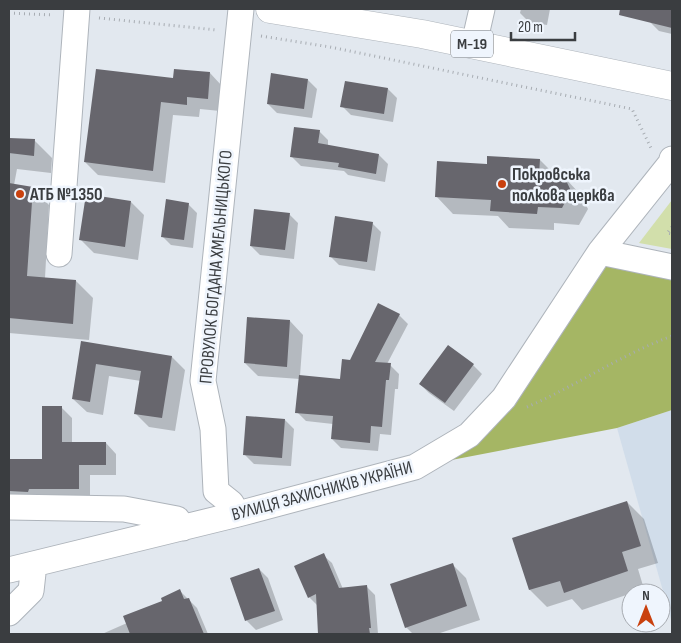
<svg xmlns="http://www.w3.org/2000/svg" width="681" height="643" font-family="'Sofia Sans Condensed',sans-serif">
<rect width="100%" height="100%" fill="#e2e8ef"/>
<path fill="#d1ddea" d="M672,410v213l-55,-195z"/>
<path fill="#d2dfab" d="M672,200v49l-33,-6z"/>
<path fill="#a5b664" d="M600,252l72,15v143l-55,18 -202,39 54,-32z"/>
<path fill="#0003" d="M521,9h29l-3,16 -18,-3 -9,-9z
M653,9h19v25l-13,-3 -9,-9z
M210,73l12,13 -2,25 -20,-2 -1,8 -26,-2 -8,68 -67,-8 -13,-13 90,-82z
M308,80l9,9 -5,29 -35,-5 -9,-9z
M388,89l9,9 -4,24 -42,-7 -9,-9z
M319,131l9,9v6l51,9 9,9 -3,18 -37,-7 -4,-4 -43,-5 -9,-9z
M9,139l26,2 17,17 -1,15 -34,-4 -3,16 18,3 17,17 -4,73 31,3 17,17 -4,42 -80,-7z
M540,160l17,17h7l17,18 7,14 -9,16 -25,-2v7l-45,-2 -11,-12 -45,-2 -17,-18 52,-31z
M131,202l13,13 -6,45 -44,-7 -13,-13z
M188,204l9,9 -4,35 -22,-3 -9,-9z
M289,214l9,9 -4,36 -34,-4 -9,-9z
M372,223l9,9 -6,39 -36,-6 -9,-9z
M399,315l9,9 -21,40 3,1 9,9 -1,15h-3l-4,46 -11,-1 -2,17 -37,-3 -9,-9 1,-15 -27,-3 -9,-9 3,-33 -42,-3 -13,-13 45,-42 13,14 -3,41 41,4 10,-19z
M82,343l90,14 13,13 -10,61 -26,-4 -14,-14 6,-32 -32,-5 -6,39 -16,-3 -14,-13z
M473,365l9,9 -28,37 -25,-18 -9,-9z
M61,407l11,11v25h34l10,11v21h-26v24l-81,2v-41h34z
M285,420l9,9 -3,37 -37,-2 -9,-9z
M627,502l17,17 14,44 -20,6 6,20 -62,21 -10,-11 -25,8 -17,-17 -16,-52z
M323,555l9,8 11,26 23,-3 9,9 3,39h-58l-2,-28 -9,-9z
M452,564l14,14 14,42 -43,14h-24l-7,-7z
M259,569l9,9 15,42 -27,10 -9,-9 -15,-42z
M180,591l17,17 11,26h-106l25,-11z"/>
<path fill="#67666d" d="M620,9h52v19l-53,-13z
M96,69l77,9 1,-9 36,3 -2,27 -21,-2v8l-26,-3 -8,69 -69,-9z
M271,73l37,6 -4,30 -37,-5z
M345,81l43,7 -4,26 -44,-7z
M294,127l26,3 -2,13 61,11 -3,20 -38,-7 1,-4 -49,-6z
M9,138l26,1 -1,17 -25,-3z
M487,156l53,3 -1,16 25,1 7,15 -9,17 -24,-1 -1,7 -47,-3 1,-11 -56,-3 2,-36 50,3z
M9,183l24,4 -6,89 49,4 -3,44 -64,-6z
M86,194l45,7 -6,46 -46,-7z
M166,199l23,4 -5,37 -23,-3z
M254,209l36,4 -5,37 -35,-4z
M335,216l38,6 -6,40 -38,-5z
M378,303l22,11 -25,48 16,1 -2,17h-3l-4,47 -11,-1 -1,17 -39,-4 2,-23 -38,-3 4,-38 41,4 2,-20 8,1z
M247,317l43,3 -3,47 -43,-4z
M81,341l91,15 -10,62 -28,-4 7,-43 -45,-7 -6,38 -18,-3z
M448,345l26,19 -29,39 -26,-19z
M42,406h20v36h44v23h-27v24h-50l-1,3 -19,-1v-32h33z
M246,416l39,3 -3,39 -39,-3z
M627,501l14,45 -19,6 6,19 -64,22 -4,-12 -31,9 -17,-52z
M324,553l15,35 28,-3 4,43h-2l1,6h-52l-2,-40 -8,4 -14,-32z
M453,563l14,43 -62,22 -15,-44z
M259,568l16,43 -30,10 -15,-43z
M180,589l4,10 5,-1 15,36h-74l-7,-18 39,-15 -1,-3z"/>
<g fill="none" stroke-linecap="round" stroke-linejoin="round">
<g stroke="#aeb4bb" stroke-width="27">
<path id="minor" d="M474,44l8,-35
M600,252l72,15
M59,254l18,-245
M9,507l115,2 53,10 6,9
M238,514l-7,-11 -15,-12 -3,-62 -10,-48 38,-372
M9,570l229,-56 177,-47 54,-32 35,-37 96,-146 71,-89 1,-4
M9,613l22,-22 3,-27"/>
</g>
<g stroke="#aeb4bb" stroke-width="29">
<path id="highway" d="M270,9l152,25 250,52"/>
</g>
<path stroke="#a7acb2" stroke-width="3" stroke-dasharray="1 4" stroke-linecap="butt" d="M9,13l44,2
M99,18l118,12
M261,36l69,11 302,62 20,41
M672,227l-5,6 5,1
M527,407c49,-21 95,-53 145,-71"/>
<use href="#minor" stroke="#fff" stroke-width="25"/>
<use href="#highway" stroke="#fff" stroke-width="28"/>
</g>
<g fill="#c9410f" stroke="#eff5fd" stroke-width="2">
<circle cx="502" cy="184" r="5"/>
<circle cx="20" cy="194" r="5"/>
</g>
<g text-anchor="middle" dominant-baseline="central" stroke-width="5" stroke-linejoin="round" paint-order="stroke">
<rect fill="#eff5fd" stroke="#707479" stroke-width="1" x="451" y="30.5" width="42" height="27" rx="4"/>
<g font-size="16" font-weight="bold" fill="#3a3d40">
<text x="472" y="44">М-19</text>
</g>
<g font-size="18" font-weight="bold" fill="#3a3d40" stroke="#eff5fd" text-anchor="start">
<text x="512" y="174">Покровська<tspan x="512" dy="21">полкова церква</tspan></text>
<text x="30" y="194">АТБ №1350</text>
</g>
<g font-size="18" fill="#3a3d40" stroke="#eff5fd">
<text transform="translate(216 267) rotate(-85)">ПРОВУЛОК БОГДАНА ХМЕЛЬНИЦЬКОГО</text>
<text transform="translate(322 491) rotate(-15)">ВУЛИЦЯ ЗАХИСНИКІВ УКРАЇНИ</text>
</g>
</g>
<rect width="681" height="643" fill="none" stroke="#3a3d40" stroke-width="20"/>
<g transform="translate(646 608)"><circle r="24" fill="#eff5fd" stroke="#a7abb1"/>
<path d="M0-4L9 19L0 12L-9 19Z" fill="#c9410f"/>
<text y="-8" font-size="14" font-weight="bold" text-anchor="middle" fill="#3a3d40">N</text>
</g>
<path d="M511 32v8h64v-8" fill="none" stroke="#3a3d40" stroke-width="2.5"/>
<text x="518" y="32" font-size="15" fill="#3a3d40" stroke="#eff5fd" stroke-width="4" paint-order="stroke">20 m</text>
</svg>
